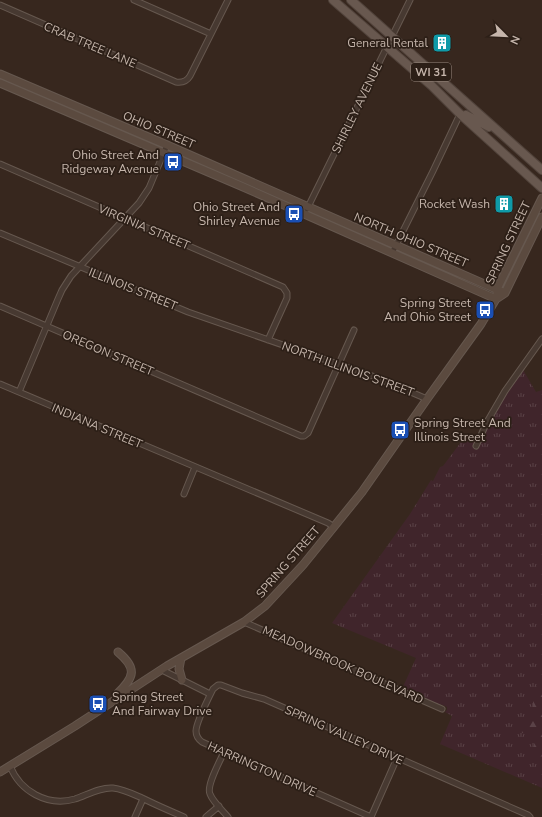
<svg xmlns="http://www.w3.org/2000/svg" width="542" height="817" font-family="'Nunito Sans',sans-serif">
<defs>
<pattern id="grass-tufts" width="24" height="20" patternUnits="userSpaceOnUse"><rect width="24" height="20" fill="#40252b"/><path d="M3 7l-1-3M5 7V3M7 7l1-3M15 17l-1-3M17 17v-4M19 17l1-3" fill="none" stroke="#5a4247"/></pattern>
<pattern id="forest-firs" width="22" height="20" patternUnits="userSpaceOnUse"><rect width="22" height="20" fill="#40252b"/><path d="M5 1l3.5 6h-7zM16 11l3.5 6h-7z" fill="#5a4247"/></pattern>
</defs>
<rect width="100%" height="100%" fill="#37271e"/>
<path fill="url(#grass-tufts)" d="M522,368l14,24 6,-2v398l-102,-44 12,-28 -7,-4 2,-2v-3l-4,-2 -6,-1 -35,-15 14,-31 -84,-35 78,-109 21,-34 2,1 7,-14 3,-1 21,-28 14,3 9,-19z"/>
<path fill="url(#forest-firs)" d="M542,678v78l-6,6 -5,-7 5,-17 -3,-4 -11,-1 -1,-7 11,-10 2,-27z"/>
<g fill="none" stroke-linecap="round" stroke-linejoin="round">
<g stroke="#66584f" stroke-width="7">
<path id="street" d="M134,0l77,34
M0,5l176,77c7,1 11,-1 14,-6l38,-76
M0,164l283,123 4,6v5l-19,42
M307,209l103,-209
M0,233l188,79 190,66 49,21
M392,253l41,-82 27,-57
M0,306l301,130h3l4,-3 46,-103
M0,384l328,139 6,4
M19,392l39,-93 4,-9 9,-14 68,-73 10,-15 18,-43
M476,446l11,-24 18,-31 37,-52
M184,494l11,-27
M244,622l198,87
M162,670l48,24
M224,752c-4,9 -18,34 -14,42 3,8 13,17 18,23
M10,766c10,25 37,41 65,33 12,-4 25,-12 38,-11 10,1 20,6 29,10 14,7 28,13 42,19
M135,817l8,-18
M206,817l13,-11
M371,817l-169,-75c-4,-3 -6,-6 -6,-11 0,-7 13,-34 17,-42l5,-4h3l21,8 22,6 264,116 2,2
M371,817l26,-59"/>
</g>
<g stroke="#66584f" stroke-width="9">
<path id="secondary" d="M0,74l167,71 338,148
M0,83l241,103 255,113
M497,293v-4l45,-91
M181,658l-2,11 3,11
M117,694c18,-17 20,-26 1,-42
M0,772l75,-46 92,-60 77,-44 21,-16 38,-41 59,-73 65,-93 54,-75 15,-25 9,-6 37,-76"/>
</g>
<g stroke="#51433b" stroke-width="10">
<path id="primary" d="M333,0l99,86 28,28 82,74
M351,0l191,170
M466,115l23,12"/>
</g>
<use href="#street" stroke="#473931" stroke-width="5"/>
<use href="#secondary" stroke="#5b4a3f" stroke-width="7"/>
<use href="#primary" stroke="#68584f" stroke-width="8"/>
</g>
<defs>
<g id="building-square" transform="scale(1)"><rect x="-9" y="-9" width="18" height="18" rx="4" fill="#0f9aa8" stroke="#2c1f17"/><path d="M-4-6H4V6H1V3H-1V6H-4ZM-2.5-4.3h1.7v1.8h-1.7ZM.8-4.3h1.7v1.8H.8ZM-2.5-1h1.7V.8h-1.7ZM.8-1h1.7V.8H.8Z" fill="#fff"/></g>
<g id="bus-square" transform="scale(1)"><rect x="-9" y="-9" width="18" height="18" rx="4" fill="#1a4fb4" stroke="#2c1f17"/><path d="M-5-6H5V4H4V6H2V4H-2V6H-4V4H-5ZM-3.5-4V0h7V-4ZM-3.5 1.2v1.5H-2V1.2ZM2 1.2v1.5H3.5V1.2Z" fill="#fff"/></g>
</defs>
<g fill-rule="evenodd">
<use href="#building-square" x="442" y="43"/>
<use href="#bus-square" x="173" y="162"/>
<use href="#building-square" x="504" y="204"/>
<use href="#bus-square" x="294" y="214"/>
<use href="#bus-square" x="485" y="310"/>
<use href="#bus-square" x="400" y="430"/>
<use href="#bus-square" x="98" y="704"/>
</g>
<g text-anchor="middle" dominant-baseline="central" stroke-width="3.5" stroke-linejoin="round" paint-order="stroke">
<rect fill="#2c1f17" stroke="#97887f" stroke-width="1" x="411" y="63" width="40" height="18" rx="3"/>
<g font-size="11" font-weight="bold" fill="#c5b5ab">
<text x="431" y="72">WI 31</text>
</g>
<g font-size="12" fill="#c5b5ab" stroke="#2c1f17" text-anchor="end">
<text x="428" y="43">General Rental</text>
<text x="159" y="155">Ohio Street And<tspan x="159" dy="14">Ridgeway Avenue</tspan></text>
<text x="490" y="204">Rocket Wash</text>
<text x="280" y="207">Ohio Street And<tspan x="280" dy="14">Shirley Avenue</tspan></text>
<text x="471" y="303">Spring Street<tspan x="471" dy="14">And Ohio Street</tspan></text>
<text x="414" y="423" text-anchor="start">Spring Street And<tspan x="414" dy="14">Illinois Street</tspan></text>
<text x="112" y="697" text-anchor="start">Spring Street<tspan x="112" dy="14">And Fairway Drive</tspan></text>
</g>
<g font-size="12" fill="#c5b5ab" stroke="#2c1f17">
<text transform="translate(90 45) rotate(23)">CRAB TREE LANE</text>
<text transform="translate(357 108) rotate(-64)">SHIRLEY AVENUE</text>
<text transform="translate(159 130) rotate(23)">OHIO STREET</text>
<text transform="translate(144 227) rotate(23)">VIRGINIA STREET</text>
<text transform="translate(411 240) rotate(23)">NORTH OHIO STREET</text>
<text transform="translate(508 243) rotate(-65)">SPRING STREET</text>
<text transform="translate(133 289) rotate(22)">ILLINOIS STREET</text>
<text transform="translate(108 353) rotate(23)">OREGON STREET</text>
<text transform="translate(348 369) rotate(20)">NORTH ILLINOIS STREET</text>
<text transform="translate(97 426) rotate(23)">INDIANA STREET</text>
<text transform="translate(288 562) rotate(-49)">SPRING STREET</text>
<text transform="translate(343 665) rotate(24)">MEADOWBROOK BOULEVARD</text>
<text transform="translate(344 735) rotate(24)">SPRING VALLEY DRIVE</text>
<text transform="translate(262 769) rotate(24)">HARRINGTON DRIVE</text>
</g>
</g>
<g transform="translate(506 36) rotate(114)" stroke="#2c1f17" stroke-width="3" paint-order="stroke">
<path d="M0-3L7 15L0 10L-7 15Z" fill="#c5b5ab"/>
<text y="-6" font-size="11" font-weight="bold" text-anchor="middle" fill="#c5b5ab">N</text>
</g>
</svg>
